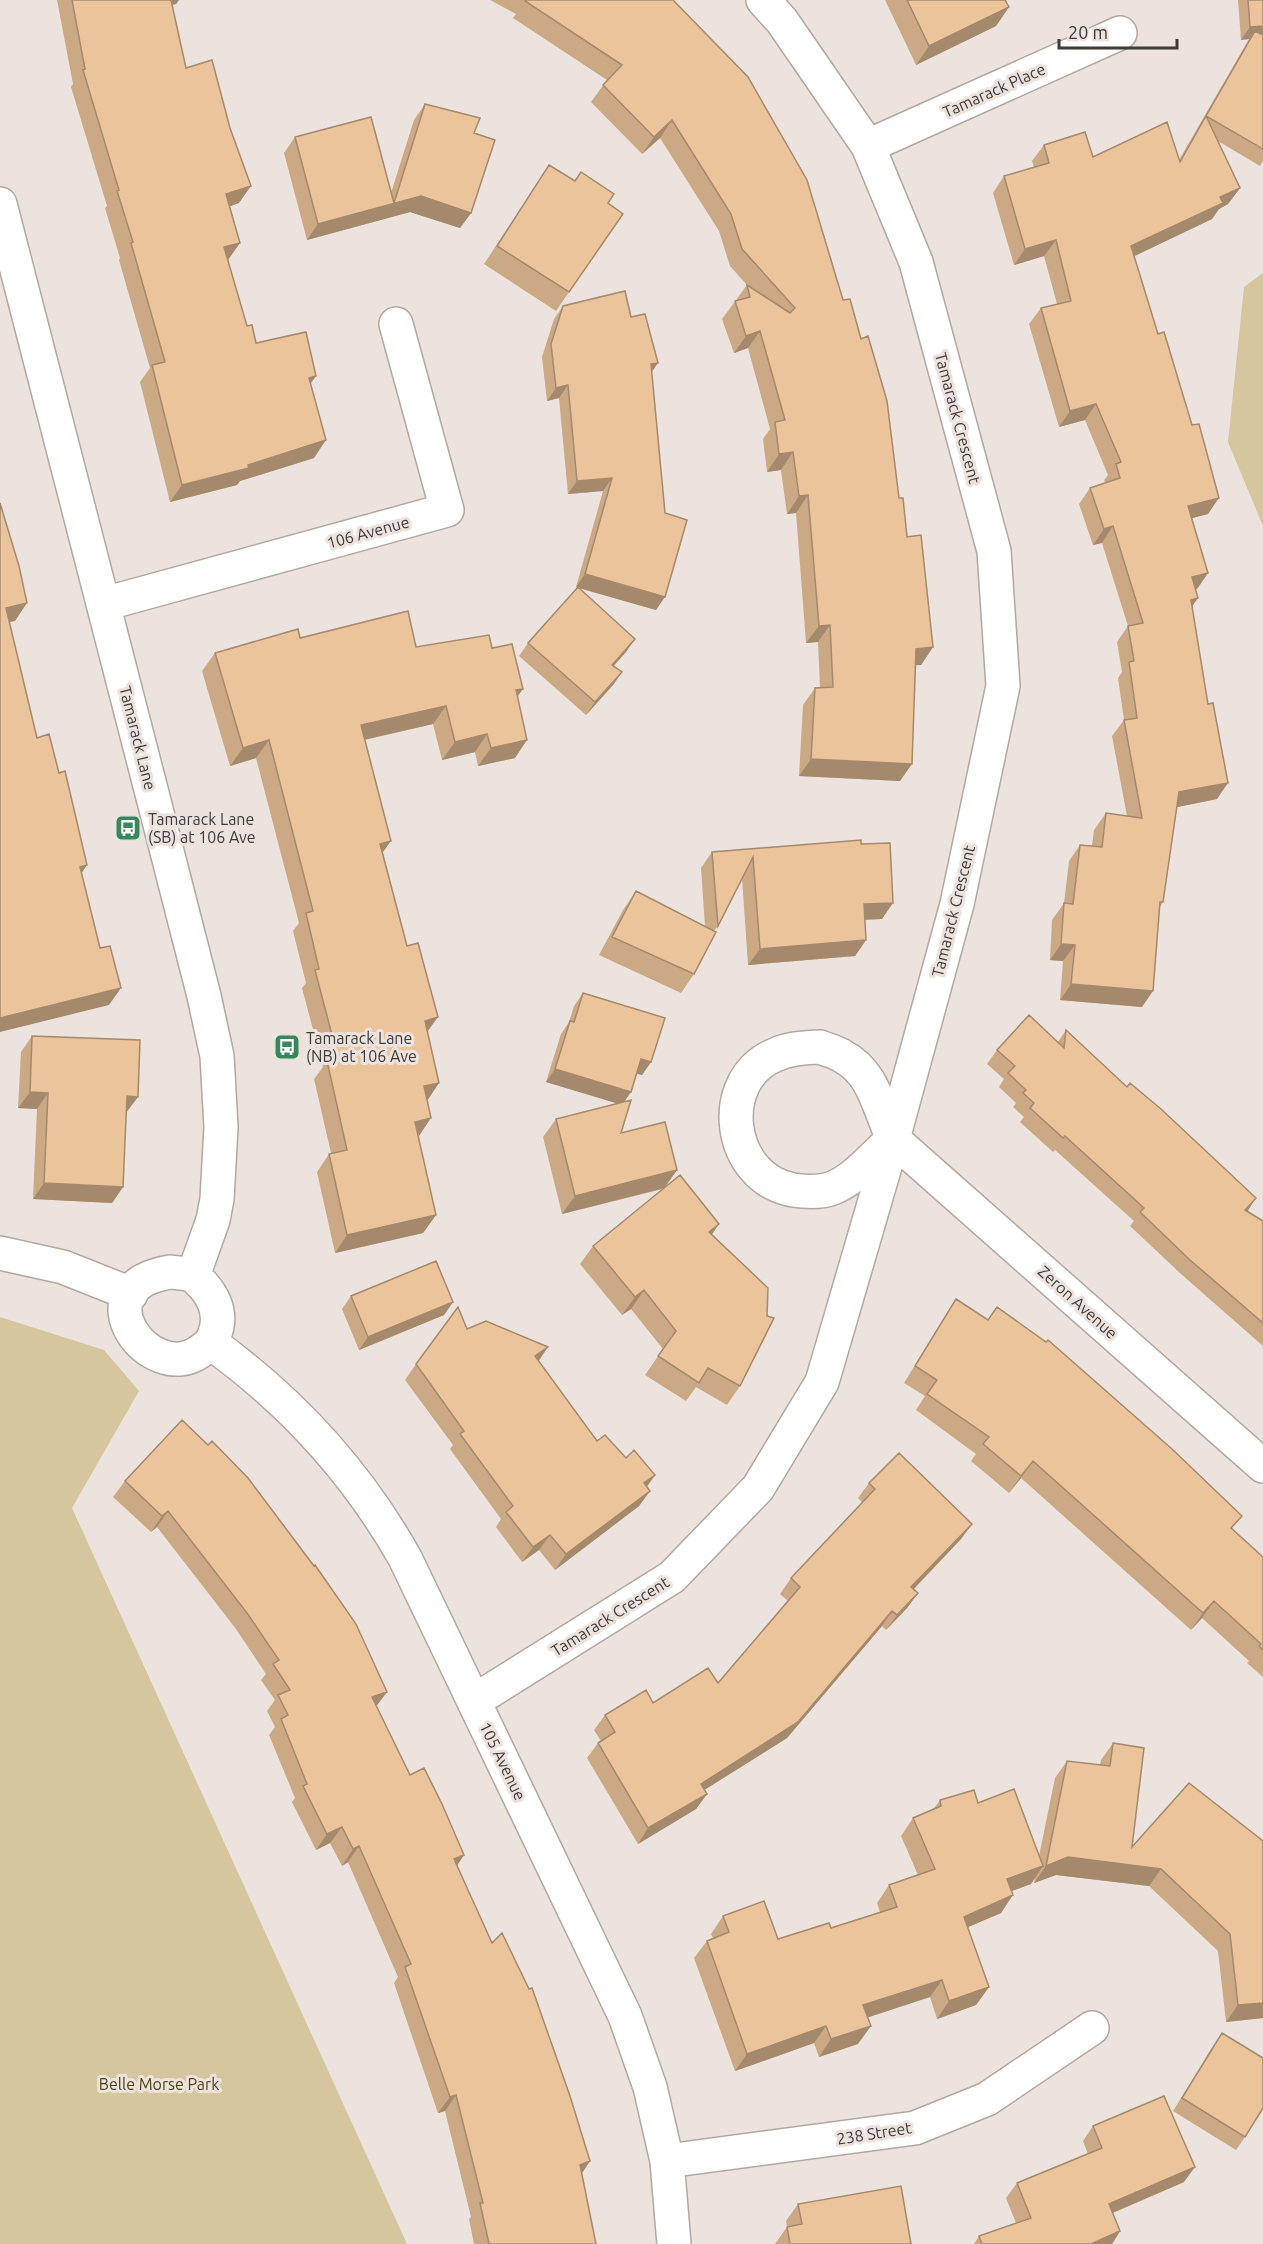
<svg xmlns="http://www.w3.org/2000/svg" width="1263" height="2244" font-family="Ubuntu,sans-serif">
<rect width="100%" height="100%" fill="#ede3de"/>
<path fill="#d5c69e" d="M1263,273v253l-35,-84 16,-155z
M0,1317l104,33 35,41 -67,117 335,736h-407z"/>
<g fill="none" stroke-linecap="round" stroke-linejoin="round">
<g stroke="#b2a8a3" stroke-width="36">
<path id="minor" d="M868,146l252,-113
M104,604l343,-94 -51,-186
M820,1047c7,3 16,5 22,9 32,16 37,53 51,83 -19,16 -36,39 -60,49 -13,5 -27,4 -40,2 -66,-12 -78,-110 -18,-135 15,-7 29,-7 45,-8z
M893,1139l370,327
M474,1701l198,-124 86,-89 64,-106 71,-243 64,-235 46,-218 -9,-135 -78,-289 -48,-116 -86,-125 -19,-21
M667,2161l248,-33 72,-29 105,-71"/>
</g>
<g stroke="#b2a8a3" stroke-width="36">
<path id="tertiary" d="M0,204l164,636 40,156 13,60 4,71 -4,72 -4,21 -20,56
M0,1253l63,14 68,27
M170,1272c7,1 17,1 23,4 3,1 7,7 10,9 13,15 19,32 11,51 -3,8 -8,11 -15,16 -48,34 -123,-64 -29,-80z
M211,1343c79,57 146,130 194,215l220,458 25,71 17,74 7,83"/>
</g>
<use href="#minor" stroke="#fff" stroke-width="33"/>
<use href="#tertiary" stroke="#fff" stroke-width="33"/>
</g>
<path fill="#cba985" d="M57,0h122l-3,4 -4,1 14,63 53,135 -9,3 -2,54 19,66 9,17 55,40 3,75 -74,23 -3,4 -67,17 -30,-120 10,-14 -31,-108 1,-2 -15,-50 2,-2 -36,-119 2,-3z
M490,0h183l226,498 8,39 26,110 -12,18h-6l-15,116 -101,-5 4,-71 12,-17 5,-1 -2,-45 -12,1 -10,-130 -9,1 -6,-44 -14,2 -4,-33 7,-10 -22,-81 -14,5 -12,-34 25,-34 -17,-19 -11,-35 -59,-93 -18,16 -51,-52 16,-22 -94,-62 3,-4z
M885,0h120l4,7 -13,19 -80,39z
M1238,0h25v161l-3,5 -42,-25 22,47 -12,16 -9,5 -7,10 -78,37 74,258 -16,4 16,55 -11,16h-1l-4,18 25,192 -40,8 -14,95 -3,5 -18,100 -82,-7 3,-39 -13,-1 2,-40 12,-17 5,-42 11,-16 12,1 2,-16 12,-17 21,3 -15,-80 12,-16 -6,-42 4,-6 -5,-30 11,-16 -26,-83 -9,2 -14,-41 11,-16 15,-5 -1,-3 4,-5 -23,-55 -26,7 -30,-103 12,-16 16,-4 -13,-48 -30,9 -21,-72 11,-17 30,-9 -2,-6 12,-16 49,12 86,3 70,-121 -8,1z
M425,104l49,29 -3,80 -11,15 -50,-16 -103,28 -23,-87 11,-16 96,56 23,-73z
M549,165l26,16 6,-9 27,31 15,11 -67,97 -72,-47z
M563,306l68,11 20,55 5,238 -78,-22 48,64 -12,14 8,6 -9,13 -27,30 -67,-59 9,-13 49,-55 -1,-1 27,-96 -35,3 -9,-96 -12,3 -5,-44 12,-38z
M300,638l116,9 76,1 25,48 -2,62 -37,8 -3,-14 -33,8 -9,-36 -68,16 18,113 45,179 -1,68 -9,36 18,79 -13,18 -88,20 -18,-81 12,-18 2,-1 -17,-74 9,-12 -21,-79 4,-5 -13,-52 6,-8 -43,-165 -26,8 -28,-95 13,-18z
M861,844l21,75 -17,1 1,20 -11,16 -107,9 -6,-87 -24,48 -4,5 -20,43 -13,19 -82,-38 24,-45 13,-19 69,35 -4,-58 11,-16z
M583,993l68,69 -9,13 -5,-1 -13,28 -3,31 56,37 -11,16 45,49 29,151 -13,19 -31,-18 -10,14 -41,-26 18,-26 -32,-40 -9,6 -42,-51 13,-18 70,-57 -101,25 -19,-77 13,-18 62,-16 -72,-21 15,-48 8,-12 5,-16z
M1066,1030l181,181 16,10v125l-82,-72 -51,-48 4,-5 -79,-71 -2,2 -33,-30 4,-5 -11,-10 3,-4 -17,-16 5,-8 -17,-15 10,-14 61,-8z
M32,1036l94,76 -3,75 -11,16 -79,-4 4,-90 -19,-1 3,-56z
M351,1296l102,6 -9,13 -85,35 -17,-41z
M956,1299l32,21 9,-13 266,250v120l-16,-14 2,-2 -47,-43 -11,12 -170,-152 -12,15 -38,-32 5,-7 -60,-44 9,-14 -21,-13 41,-67z
M467,1329l71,32 59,80 58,34 -8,12 3,4 -11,15 -84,64 -16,-20 -17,12 -26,-35 5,-8 -51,-70 3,-4 -48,-65 11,-16z
M182,1420l205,272 -11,14 34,69 54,80 -7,11 125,307 14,71h-122l-5,-25 2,-2 -26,-106 -7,2 -44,-130 4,-6 -50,-115 -6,4 -12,-23 -14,7 -24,-48 3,-4 -26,-63 6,-8 -8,-16 8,-11 -14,-20 5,-6 -30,-45 -79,-102 -6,5 -38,-35 12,-16z
M869,1483l103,41 -11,15 -47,50 4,4 -11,15 -21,22 -4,-4 -95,112 -83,52 3,4 -11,15 -58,35 -51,-86 11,-15 3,-2 -7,-11 11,-15 48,-12 65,-20 70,-82 -8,-7 11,-16 72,-75 -5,-5z
M1113,1743l19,104 131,-6v177l-37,4 -8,-71 -69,-65 -93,-11 -22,8 1,-5 -4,6 -19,7 -11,22 -33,14 21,60 -13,18 -39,14 -7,-22 -62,20 -10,27 -39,13 -5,-14 -79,28 -41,-113 13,-17 6,-3 -2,-4 12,-18 55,23 53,-11 49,-16 -3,-9 12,-18 29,-10 -17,-39 12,-18 20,-8 7,-10 38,3 61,53 16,-78 12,-17 33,4 1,-5z
M1222,2033l23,104 -9,13 -63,-39 40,-65z
M1093,2126l91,56 -71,31 7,18 -8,13h-138l5,-8 37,-13 -10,-25 11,-15 71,-29 -5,-13z
M798,2204l113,40h-136l12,-17 -1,-6z"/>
<path fill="#a5896c" d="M162,0h17l-3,4 -20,4z
M1009,7l-13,19 -80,39 13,-19z
M1263,26v12l-8,-7 -6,8 -8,1 9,-13z
M672,120l-12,18 -18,16 12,-17z
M251,186l-12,17 -25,9 12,-18z
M1240,188l-12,16 -9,5 -7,10 -92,44 11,-17 89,-49z
M421,196l50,17 -11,15 -50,-16 -103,28 11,-16z
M1056,240l-12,16 -30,9 11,-16z
M240,243l-12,17 -4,-13z
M760,331l-12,17 -14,5 12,-17z
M658,363l-9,13 2,-12z
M316,376l-12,17 5,-15z
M568,385l-9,13 -12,3 9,-13z
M1096,404l-11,16 -26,7 11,-16z
M326,440l-12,18 -74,23 -3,4 -67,17 12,-17z
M793,452l-12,18 -14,2 12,-18z
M612,478l-9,13 -35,3 9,-13z
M808,495l-12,18 -9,1 12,-18z
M1219,498l-11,16 -31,8 11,-16z
M1113,526l-11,17 -9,2 11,-16z
M1208,573l-11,16 -16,4 11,-16z
M585,574l80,23 -9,13 -80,-23z
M1198,598l-11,16 4,-14z
M27,603l-12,18 -15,3 6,-16z
M830,625l-12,17 -12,1 13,-17z
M635,639l-9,13 -23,25 9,-12z
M933,647l-12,18 -17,1 12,-17z
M622,672l-9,13 -27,30 9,-13z
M523,689l-13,18 6,-17z
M446,706l-13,18 -84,19 12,-18z
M487,734l-12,18 -33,8 13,-18z
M269,740l-13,18 -26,8 13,-18z
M527,740l-12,18 -37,8 13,-18z
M811,759l101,5 -12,17 -101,-5z
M1228,783l-11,16 -49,10 11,-17z
M391,841l-13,18 2,-15z
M87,865l-12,18 5,-16z
M893,903l-11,16 -29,1 11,-16z
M866,940l-11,16 -107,9 12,-16z
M1061,944l14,1 -12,16 -13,-1z
M1071,984l82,7 -11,16 -82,-7z
M121,988l-12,17 -109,27v-14z
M438,1017l-13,18v-14z
M641,1059l10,3 -9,13 -10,-3z
M555,1069l76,23 -9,13 -76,-23z
M439,1083l-12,18 -3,-15z
M30,1092l18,1 -11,16 -19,-1z
M127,1096l11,1 -12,16z
M431,1118l-12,18 -4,-14z
M677,1170l-13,18 -102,26 13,-18z
M44,1183l79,4 -11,16 -79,-4z
M1256,1198l-9,14 -2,-2z
M436,1215l-13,18 -88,20 12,-18z
M719,1224l-13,19 3,-11z
M644,1290l-13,19 -9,6 13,-18z
M453,1302l-9,13 -85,35 9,-13z
M548,1347l-10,15 -3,-6z
M1033,1461l-12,17 -12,15 12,-17z
M655,1475l-11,15v-7z
M650,1491l-11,15 -84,64 11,-16z
M168,1511l-11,16 -6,5 11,-16z
M972,1524l-11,15 -60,63 10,-15z
M550,1535l-11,15 -17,12 11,-15z
M918,1593l-11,15 -21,22 11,-15z
M1214,1601l-12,17 -11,12 12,-17z
M892,1611l-10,15 -95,112 -97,61 11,-15z
M387,1692l-12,16 -3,-11z
M707,1794l-11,15 -58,35 10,-16z
M342,1827l-12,16 -14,7 11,-16z
M359,1846l-11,16 -6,4 11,-17z
M464,1855l-11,16 1,-12z
M1068,1857l93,12 -12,17 -93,-11 -22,8 12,-17z
M1043,1866l-12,18 -36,13 12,-18z
M1013,1895l-12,18 -49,21 12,-17z
M942,1980l-12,17 -79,26 12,-18z
M989,1987l-13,18 -39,14 12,-18z
M1263,2003v15l-37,4 12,-17z
M826,2026l-12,17 -79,28 12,-17z
M871,2026l-13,18 -39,13 12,-18z
M456,2095l-11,16 -7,2 12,-16z
M590,2161l-11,17 1,-13z
M1195,2167l-11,15 -86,37 11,-15z
M1120,2231l-8,13h-21z"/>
<path fill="#ecc49b" stroke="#a5896c" stroke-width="1.5" d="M72,0h99l15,68 26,-8 18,68 21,58 -25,8 14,49 -16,4 23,79 5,-1 4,18 50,-11 10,44 -7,2 17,62 -78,25 1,3 -67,17 -30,-120 13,-3 -34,-119 2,-1 -16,-51 2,-1 -36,-120 2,-1z
M526,0h147l75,77 59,103 36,120 7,-1 11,40 7,-3 19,65 12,97h4l4,39 14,-2 12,112 -17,2 -4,115 -101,-5 4,-71 18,-1 -3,-62 -11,1 -11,-131 -9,1 -6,-44 -14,2 -4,-32 10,-2 -25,-89 -14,5 -11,-35 15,-4 -3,-12 43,28 5,-5 -53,-59 -11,-35 -59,-94 -18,17 -51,-52 19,-20 -97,-64z
M907,0h98l4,7 -80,39z
M1248,0h15v26l-13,1z
M1255,31l8,4v114l-57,-33z
M425,104l55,14 -6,15 21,7 -24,73 -50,-17 -103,28 -23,-87 76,-20 23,86z
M1206,116l34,72 -20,9 3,6 -92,43 27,88 6,-2 28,93 7,-1 20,74 -31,8 20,67 -16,4 6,21 -7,2 17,104 5,-1 15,80 -49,9 -16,110h-3l-7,89 -82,-7 4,-39 -14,-1 3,-41 9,1 7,-59 22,2 4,-34 36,5 -18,-98 13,-2 -8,-56 5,-1 -6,-35 15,-3 -30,-97 -9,3 -14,-41 30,-10 -4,-14 5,-2 -25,-58 -26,7 -29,-103 30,-7 -15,-61 -31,9 -21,-73 45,-13 -5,-18 41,-13 8,25 74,-35 13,40z
M549,165l26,16 6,-9 33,22 -6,9 15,11 -54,78 -72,-46z
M625,291l6,26 14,-3 13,49 -7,1 14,149 22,7 -22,77 -80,-23 27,-96 -35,3 -9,-96 -12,3 -5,-44 12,-38z
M0,503l19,63 8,37 -21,5 31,130 12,-4 10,39 6,-2 22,94 -7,2 20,81 10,-2 11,42 -121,30z
M578,587l57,52 -23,26 10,7 -27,30 -67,-59z
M408,611l8,36 73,-12 3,13 20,-4 11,45 -7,1 11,50 -36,8 -4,-14 -32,8 -9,-36 -85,19 30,116 -11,3 27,102 11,-3 20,74 -13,4 14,62 -15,3 7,32 -16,4 21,93 -89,20 -18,-81 18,-4 -20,-89 11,-3 -23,-88 4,-1 -13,-56 7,-2 -44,-171 -26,8 -28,-95 83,-24 2,9z
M861,840v4l29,-1 3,60 -29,1 2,36 -106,9 -7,-92 -35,69 -6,-74z
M636,891l80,41 -22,42 -82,-37z
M583,993l82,25 -14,44 -10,-3 -10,33 -76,-23 15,-48 4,1z
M1029,1015l35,33 2,-18 61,57 3,-4 31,26 95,89 -11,12 18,11v102l-73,-63 -50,-48 4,-4 -79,-72 -2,2 -33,-30 4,-5 -11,-10 3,-3 -18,-17 7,-7 -18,-16z
M32,1036l108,4 -2,57 -11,-1 -4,91 -79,-4 4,-90 -18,-1z
M631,1100l-10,33 44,-11 12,48 -102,26 -19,-77z
M680,1175l39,49 -10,8 59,56 -1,28 7,2 -34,68 -32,-18 -9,15 -41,-27 18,-25 -32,-41 -9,7 -42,-51z
M436,1261l17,41 -85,35 -17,-41z
M956,1299l32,21 9,-13 49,35 2,-2 124,109 70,67 -11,12 32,29v93l-4,-4 2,-2 -47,-43 -11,12 -170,-152 -12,15 -38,-32 6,-7 -62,-43 10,-14 -22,-14z
M458,1307l9,22 19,-8 62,26 -13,9 62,85 8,-6 21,23 8,-8 21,25 -11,8 6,8 -84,63 -16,-19 -17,12 -27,-35 7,-6 -53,-72 4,-3 -48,-67z
M182,1420l26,25 4,-4 36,37 66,88 1,-1 41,59 31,68 -15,5 38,78 14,-7 18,36 22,51 -10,4 38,84 10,-10 27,56 3,-1 38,108 20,65 -10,4 16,79h-107l-9,-41h3l-27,-108 -6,2 -45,-130 6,-3 -52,-118 -6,3 -11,-22 -15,7 -24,-48 4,-2 -26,-65 7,-4 -10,-20 12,-5 -17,-26 6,-4 -32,-47 -79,-102 -6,5 -37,-35z
M899,1453l73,71 -61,63 7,6 -21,22 -5,-4 -94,111 -97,62 6,10 -59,34 -50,-85 17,-11 -10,-17 41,-25 7,13 55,-35 10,15 82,-96 -9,-9 84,-89 -6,-6z
M1113,1743l31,5 -12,99 57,-64 74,58v162l-25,2 -8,-71 -69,-65 -93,-12 -22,9 21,-105 43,5z
M1014,1789l29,77 -36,13 6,16 -49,22 25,70 -40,14 -7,-21 -79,25 8,21 -40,13 -5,-13 -79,28 -40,-113 22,-9 -6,-16 41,-15 14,38 51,-16 2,5 66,-21 -8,-22 46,-16 -22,-51 28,-12 -1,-6 34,-10 4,13z
M1222,2033l41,25v50l-18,29 -63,-39z
M1164,2096l31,71 -86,37 11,27 -29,13h-109l-3,-8 52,-18 -14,-35 85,-35 -9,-22z
M901,2186l10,58h-121l-3,-17 15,-3 -4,-20z"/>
<defs>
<g id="bus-square" transform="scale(1.35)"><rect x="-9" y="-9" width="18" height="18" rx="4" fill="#36885a" stroke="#ede3de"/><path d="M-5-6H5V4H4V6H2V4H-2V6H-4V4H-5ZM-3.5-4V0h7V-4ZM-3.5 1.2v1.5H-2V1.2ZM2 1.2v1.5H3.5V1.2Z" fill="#fff"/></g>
</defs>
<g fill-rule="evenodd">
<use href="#bus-square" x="128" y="828"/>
<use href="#bus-square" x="287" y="1047"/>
</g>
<g text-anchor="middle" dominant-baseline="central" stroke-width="6" stroke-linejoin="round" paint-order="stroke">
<g font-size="16" fill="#3e3a38" stroke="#ede3de">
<text transform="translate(994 90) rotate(-24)">Tamarack Place</text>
<text transform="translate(958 418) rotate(75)">Tamarack Crescent</text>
<text transform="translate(368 532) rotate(-15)">106 Avenue</text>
<text transform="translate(138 738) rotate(76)">Tamarack Lane</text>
<text transform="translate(953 911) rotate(-76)">Tamarack Crescent</text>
<text transform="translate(1078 1302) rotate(42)">Zeron Avenue</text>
<text transform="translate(610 1616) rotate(-32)">Tamarack Crescent</text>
<text transform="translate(503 1761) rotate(64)">105 Avenue</text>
<text transform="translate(874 2133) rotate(-9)">238 Street</text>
</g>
<g font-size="16" fill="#3e3a38" stroke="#ede3de" text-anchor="start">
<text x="148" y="819">Tamarack Lane<tspan x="148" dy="18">(SB) at 106 Ave</tspan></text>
<text x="306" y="1038">Tamarack Lane<tspan x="306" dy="18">(NB) at 106 Ave</tspan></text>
</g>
<g font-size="16" fill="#4f4118" stroke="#ede3de">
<text x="159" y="2084">Belle Morse Park</text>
</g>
</g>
<path d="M1059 39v9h118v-9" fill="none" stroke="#3e3a38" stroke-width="3"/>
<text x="1068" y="39" font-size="18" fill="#3e3a38" stroke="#ede3de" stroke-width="4.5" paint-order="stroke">20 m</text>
</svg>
